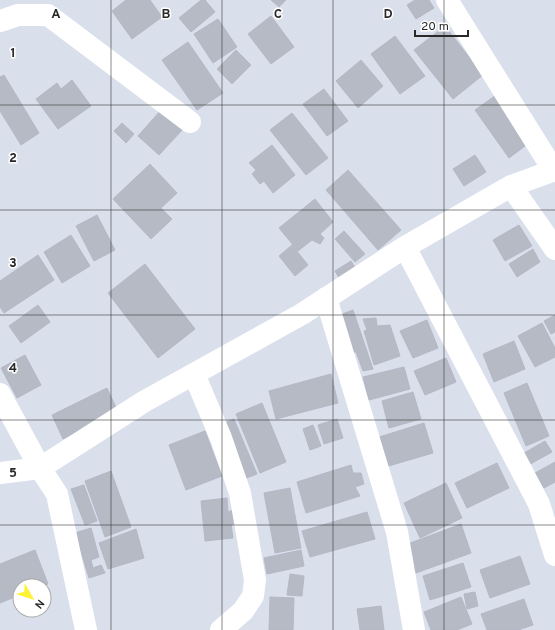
<svg xmlns="http://www.w3.org/2000/svg" width="555" height="630" font-family="Overpass,sans-serif">
<rect width="100%" height="100%" fill="#dadfec"/>
<path fill="#b6bac4" stroke="#b4b8c7" d="M126,0h24l12,17 -30,22 -20,-28z
M201,0h4l10,12 -24,20 -12,-14z
M271,0h15l-7,7z
M415,0h14l5,8 -18,11 -9,-14z
M271,16l23,31 -23,17 -23,-30z
M218,19l19,28 -24,16 -19,-29z
M445,26l38,49 -30,24 -39,-49z
M395,36l30,40 -25,18 -29,-40z
M188,42l35,51 -26,17 -35,-50z
M236,50l15,15 -19,19 -15,-15z
M361,60l22,26 -25,22 -22,-27z
M4,75l35,58 -18,12 -21,-34v-34z
M72,80l19,26 -33,23 -22,-30 21,-16 4,6z
M324,89l24,32 -21,15 -24,-32z
M499,93l34,47 -24,18 -34,-48z
M161,110l22,19 -24,26 -21,-19z
M292,113l36,45 -22,17 -36,-45z
M122,123l12,11 -8,9 -12,-12z
M272,145l23,30 -22,18 -9,-12 -4,3 -8,-10 4,-4 -7,-7z
M475,155l11,17 -22,14 -11,-17z
M150,164l27,29 -16,15 11,11 -21,20 -38,-40z
M348,170l53,60 -23,20 -52,-60z
M315,199l18,23 -13,12 4,4 -4,6 -8,-4 -14,11 -19,-23z
M97,215l18,35 -21,11 -18,-35z
M519,225l13,21 -27,15 -12,-21z
M344,231l21,23 -10,8 -20,-23z
M71,235l19,31 -28,17 -18,-31z
M292,245l16,20 -13,11 -16,-20z
M533,249l7,13 -23,15 -8,-13z
M38,255l16,25 -50,33 -4,-6v-26z
M351,261l6,10 -16,10 -6,-10z
M145,264l50,65 -37,29 -50,-65z
M38,305l12,17 -29,21 -12,-17z
M353,310l20,59 -10,2 -7,-19h-6l-13,-36z
M555,315v17l-4,2 -7,-13z
M376,318l1,8 13,-1 10,31 -26,9 -10,-34 3,-1 -4,-11z
M427,320l11,28 -25,10 -13,-27z
M542,323l13,25v9l-20,10 -17,-31z
M514,341l11,28 -31,13 -11,-28z
M25,355l16,30 -24,13 -16,-30z
M446,358l10,24 -31,13 -11,-24z
M404,367l6,22 -41,11 -6,-23z
M331,374l7,29 -62,16 -7,-28z
M527,383l22,53 -23,10 -22,-53z
M107,388l11,24 -55,27 -11,-24z
M413,392l8,27 -32,9 -7,-27z
M262,403l24,59 -26,11 -24,-59z
M234,419l23,55 -13,5 -22,-55z
M337,419l6,19 -19,6 -6,-19z
M424,423l9,30 -48,14 -9,-29z
M313,425l8,21 -11,4 -7,-21z
M205,431l17,45 -36,14 -17,-45z
M545,441l7,11 -27,15 -6,-11z
M555,462v20l-11,6 -9,-15z
M497,463l12,25 -42,20 -12,-25z
M351,465l2,8h8l3,11 -9,3 5,9 -54,17 -9,-31z
M111,471l20,56 -26,10 -20,-56z
M446,483l16,35 -42,20 -16,-35z
M84,485l13,36 -12,4 -14,-36z
M290,488l11,60 -26,5 -11,-60z
M227,498l1,14 5,-2 2,14h-4l2,14 -28,3 -4,-40z
M367,512l8,27 -65,18 -8,-26z
M461,524l10,29 -55,20 -11,-28z
M91,528l8,29 -8,3 2,8 8,-3 4,8 -16,5 -14,-45z
M136,529l8,29 -36,11 -9,-26z
M35,550l13,34 -5,2h-23v9l-20,8v-39z
M301,550l3,16 -37,8 -3,-16z
M520,556l10,28 -40,14 -10,-28z
M463,563l8,24 -41,13 -7,-24z
M290,574l14,2 -2,20 -15,-1z
M475,592l3,14 -11,3 -3,-15z
M270,597l24,1 -1,32h-24z
M461,597l11,27 -15,6h-26l-7,-18z
M524,599l9,26 -15,5h-31l-6,-16z
M381,606l3,24h-24l-3,-21z"/>
<g fill="none" stroke-linecap="round" stroke-linejoin="round">
<path stroke="#fff" stroke-width="22" d="M447,0l107,171
M0,21l18,-6h30l142,107
M511,186l44,63
M405,247l134,257 16,51
M326,298l71,234 17,98
M194,374l27,64 19,55 15,87 -2,16 -10,15 -22,19
M0,394l40,74 17,26 29,136
M0,473l40,-5 105,-67 157,-87 103,-67 106,-61 44,-16"/>
</g>
<path fill="none" stroke="#292929" stroke-width="1" stroke-opacity="0.55" d="M111,0v630M222,0v630M333,0v630M444,0v630M0,105h555M0,210h555M0,315h555M0,420h555M0,525h555"/>
<g font-size="13" text-anchor="middle" font-weight="bold" fill="#292929" stroke="#fff" stroke-width="3" stroke-linejoin="round" paint-order="stroke">
<text x="56" y="18">A</text>
<text x="166" y="18">B</text>
<text x="278" y="18">C</text>
<text x="388" y="18">D</text>
<text x="13" y="57">1</text>
<text x="13" y="162">2</text>
<text x="13" y="267">3</text>
<text x="13" y="372">4</text>
<text x="13" y="477">5</text>
</g>
<g transform="translate(32 598) rotate(129)"><circle r="19" fill="#ffffff" stroke="#a9a9a9"/>
<path d="M0-3L7 15L0 10L-7 15Z" fill="#fef234"/>
<text y="-6" font-size="11" font-weight="bold" text-anchor="middle" fill="#292929">N</text>
</g>
<path d="M415 30v6h53v-6" fill="none" stroke="#292929" stroke-width="2"/>
<text x="421" y="30" font-size="12" fill="#292929" stroke="#ffffff" stroke-width="3" paint-order="stroke">20 m</text>
</svg>
